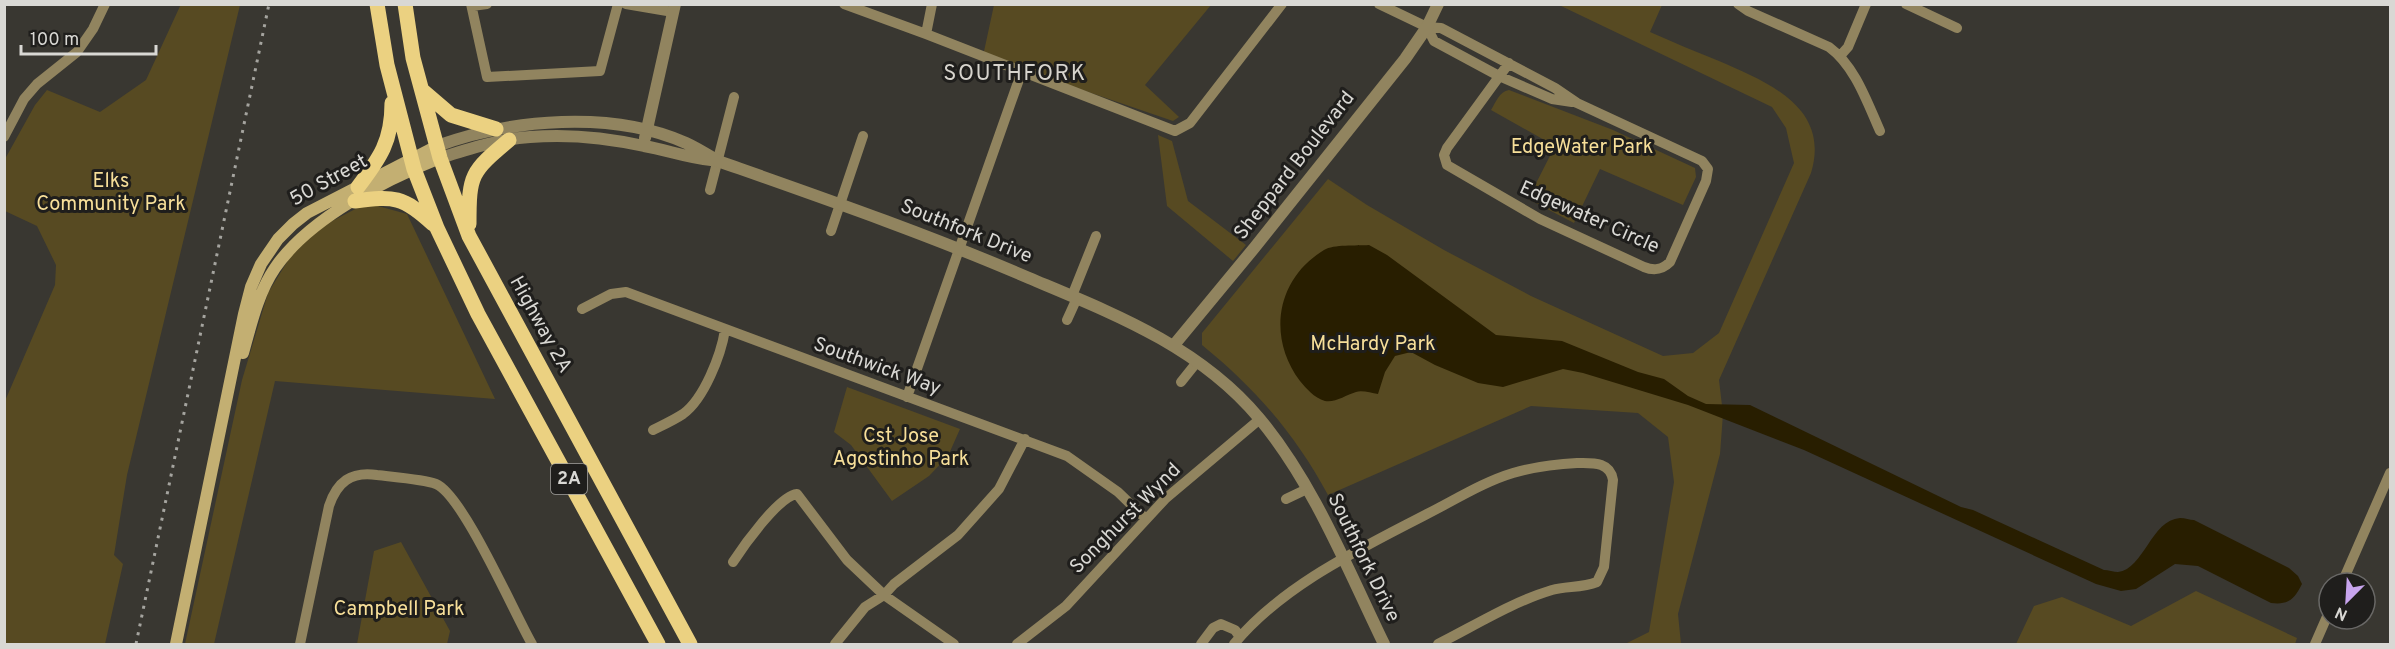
<svg xmlns="http://www.w3.org/2000/svg" width="2395" height="649" font-family="Overpass,sans-serif">
<rect width="100%" height="100%" fill="#393731"/>
<path fill="#574a22" d="M181,4l59,1 -113,470 -13,80 9,9 -18,80h-100v-243l50,-116 1,-20 -19,-39 -32,-15v-52l30,-54 12,-15 53,22 46,-32z
M994,5h217l-66,80 34,32 -6,4 -190,-65z
M1559,5h103l-12,27c23,10 46,20 69,29 48,21 112,46 92,112l-92,207 4,34 -3,40 -42,160 3,30h-56l24,-12 25,-150 -6,-45 -30,-24 -107,-7 -203,89c-33,-61 -72,-106 -126,-150v-12l126,-154 39,26 77,45 87,46 132,60 30,-3 26,-20 75,-170 -8,-35 -14,-21z
M1509,90l104,40 82,38 1,9 -13,28 -83,-36 -26,54 -46,-24 27,-53 -64,-36c5,-8 8,-18 18,-20z
M1158,135l14,6 16,60 58,44 -13,16 -66,-55z
M367,203l40,11 88,185 -220,-18 -61,263h-29l57,-264 26,-87 35,-57z
M847,387l113,42 -12,27 -19,20 -37,25 -41,-56 -17,-13z
M401,542l49,89 -3,13h-90l17,-93z
M2196,591l101,47 -2,6h-279l18,-38 28,-9 69,29z"/>
<path fill="#281e00" d="M1369,245l18,10 109,80 66,6 76,31 26,7 24,17 18,8 44,1 211,102 12,3 131,60c4,0 10,2 14,2 26,-3 33,-52 62,-54 5,0 10,2 14,2l95,48 9,8 4,8c-8,16 -14,21 -31,19l-73,-37 -23,-2 -39,25 -15,2 -25,-7 -292,-134 -116,-45 -105,-32 -20,-4 -60,18 -25,-4 -43,-18 -24,-13 -16,4 -10,16 -7,22c-7,-1 -16,-4 -22,-2 -10,3 -21,11 -31,9 -11,-3 -19,-13 -25,-20 -33,-44 -24,-102 24,-131 10,-6 32,-4 45,-5z"/>
<g fill="none" stroke-linecap="round" stroke-linejoin="round">
<path stroke="#91845f" stroke-width="10" d="M471,4l16,73 113,-6 18,-67
M626,4l47,8
M844,4l82,30 249,97 15,-8 92,-119
M1379,4l48,23 14,1 114,60 22,15 125,58 6,8 -2,12 -36,81c-8,8 -16,9 -26,5l-104,-48 -93,-54 -3,-10 3,-7 62,-85
M1738,4l10,7 81,36c26,19 38,55 51,84
M1906,4l51,24
M472,6l15,-2
M1427,27l7,14 65,35 53,23 20,3
M926,34l6,-30
M1840,56l8,-9 18,-43
M4,137l20,-38 13,-15 40,-32 16,-23 12,-25
M710,190l24,-93
M831,231l32,-95
M1072,296l24,-60
M582,309l29,-15 15,-2 441,164 51,36 28,27
M1067,320l10,-22
M1181,382l16,-20
M907,397l115,-326
M653,430c10,-5 21,-10 30,-16 21,-15 38,-59 42,-84
M1286,499l21,-10
M733,562c11,-17 46,-66 64,-68l50,66 37,35 70,49
M2342,583l48,-110
M300,644l29,-138c8,-24 22,-35 48,-31 16,2 46,4 59,9 27,11 79,131 96,160
M835,644l30,-37 19,-12 10,-11 64,-49 41,-46 26,-50
M1017,644l49,-38 99,-107 95,-80
M1201,644l12,-16 8,-4 14,6 5,7
M1234,644c49,-59 126,-95 193,-130 28,-14 56,-32 86,-41 21,-6 42,-9 64,-10 15,0 33,-2 36,17l-9,87 -7,15c-15,6 -30,4 -45,8 -40,12 -78,36 -114,54
M2315,644l14,-32"/>
<path stroke="#91845f" stroke-width="12" d="M645,138l30,-134
M437,146c74,-27 175,-36 249,-3 11,5 22,12 32,18 105,37 209,73 311,117 83,35 170,68 230,140 55,66 88,150 125,226
M440,158c29,-9 59,-19 90,-21 36,-3 78,1 114,9 23,4 44,12 67,14
M1174,345l81,-98 150,-188 22,-32 11,-23"/>
<path stroke="#c3af72" stroke-width="12" d="M243,353c8,-29 15,-60 32,-85 34,-50 110,-88 165,-110
M176,644l68,-330 7,-27 10,-23 17,-25 15,-15 14,-11 130,-67"/>
<path stroke="#ebd181" stroke-width="15" d="M377,4l10,61 27,104 23,59 41,86 180,330
M405,4l8,54 27,100 29,78 221,408
M423,91l28,24 45,14
M358,187c22,-29 34,-46 34,-84
M355,201c39,-5 48,-5 78,23
M469,224c0,-50 2,-52 40,-84"/>
<path stroke="#a5a49f" stroke-width="3" stroke-dasharray="3 6" stroke-linecap="butt" d="M136,644l133,-640"/>
</g>
<g text-anchor="middle" dominant-baseline="central" stroke-width="6" stroke-linejoin="round" paint-order="stroke">
<rect fill="#1f1e1c" stroke="#a1a09d" stroke-width="1.5" x="551" y="464" width="36" height="30" rx="4.5"/>
<g font-size="18" font-weight="bold" fill="#d9d8d4">
<text x="569" y="479">2A</text>
</g>
<g font-size="20" fill="#f7df99" stroke="#1f1e1c">
<text x="1582" y="148">EdgeWater Park</text>
<text x="111" y="182">Elks<tspan x="111" dy="23">Community Park</tspan></text>
<text x="1373" y="345">McHardy Park</text>
<text x="901" y="437">Cst Jose<tspan x="901" dy="23">Agostinho Park</tspan></text>
<text x="399" y="610">Campbell Park</text>
</g>
<g font-size="20" fill="#d9d8d4" stroke="#1f1e1c">
<text transform="translate(1295 166) rotate(-52)">Sheppard Boulevard</text>
<text transform="translate(329 181) rotate(-29)">50 Street</text>
<text transform="translate(1589 218) rotate(24)">Edgewater Circle</text>
<text transform="translate(966 232) rotate(22)">Southfork Drive</text>
<text transform="translate(540 325) rotate(61)">Highway 2A</text>
<text transform="translate(877 367) rotate(20)">Southwick Way</text>
<text transform="translate(1126 519) rotate(-45)">Songhurst Wynd</text>
<text transform="translate(1363 558) rotate(64)">Southfork Drive</text>
</g>
<g font-size="22" letter-spacing="1.5" fill="#d7d4cd" stroke="#1f1e1c">
<text x="1015" y="74">SOUTHFORK</text>
</g>
</g>
<rect width="2395" height="649" fill="none" stroke="#d9d8d4" stroke-width="12"/>
<g transform="translate(2347 601) rotate(204)"><circle r="28" fill="#1f1e1c" stroke="#696866" stroke-width="1.5"/>
<path d="M0-4.5L10 22L0 15L-10 22Z" fill="#c8a5ee"/>
<text y="-9" font-size="16" font-weight="bold" text-anchor="middle" fill="#d9d8d4">N</text>
</g>
<path d="M21 45v9h135v-9" fill="none" stroke="#d9d8d4" stroke-width="3"/>
<text x="30" y="45" font-size="18" fill="#d9d8d4" stroke="#1f1e1c" stroke-width="4.5" paint-order="stroke">100 m</text>
</svg>
